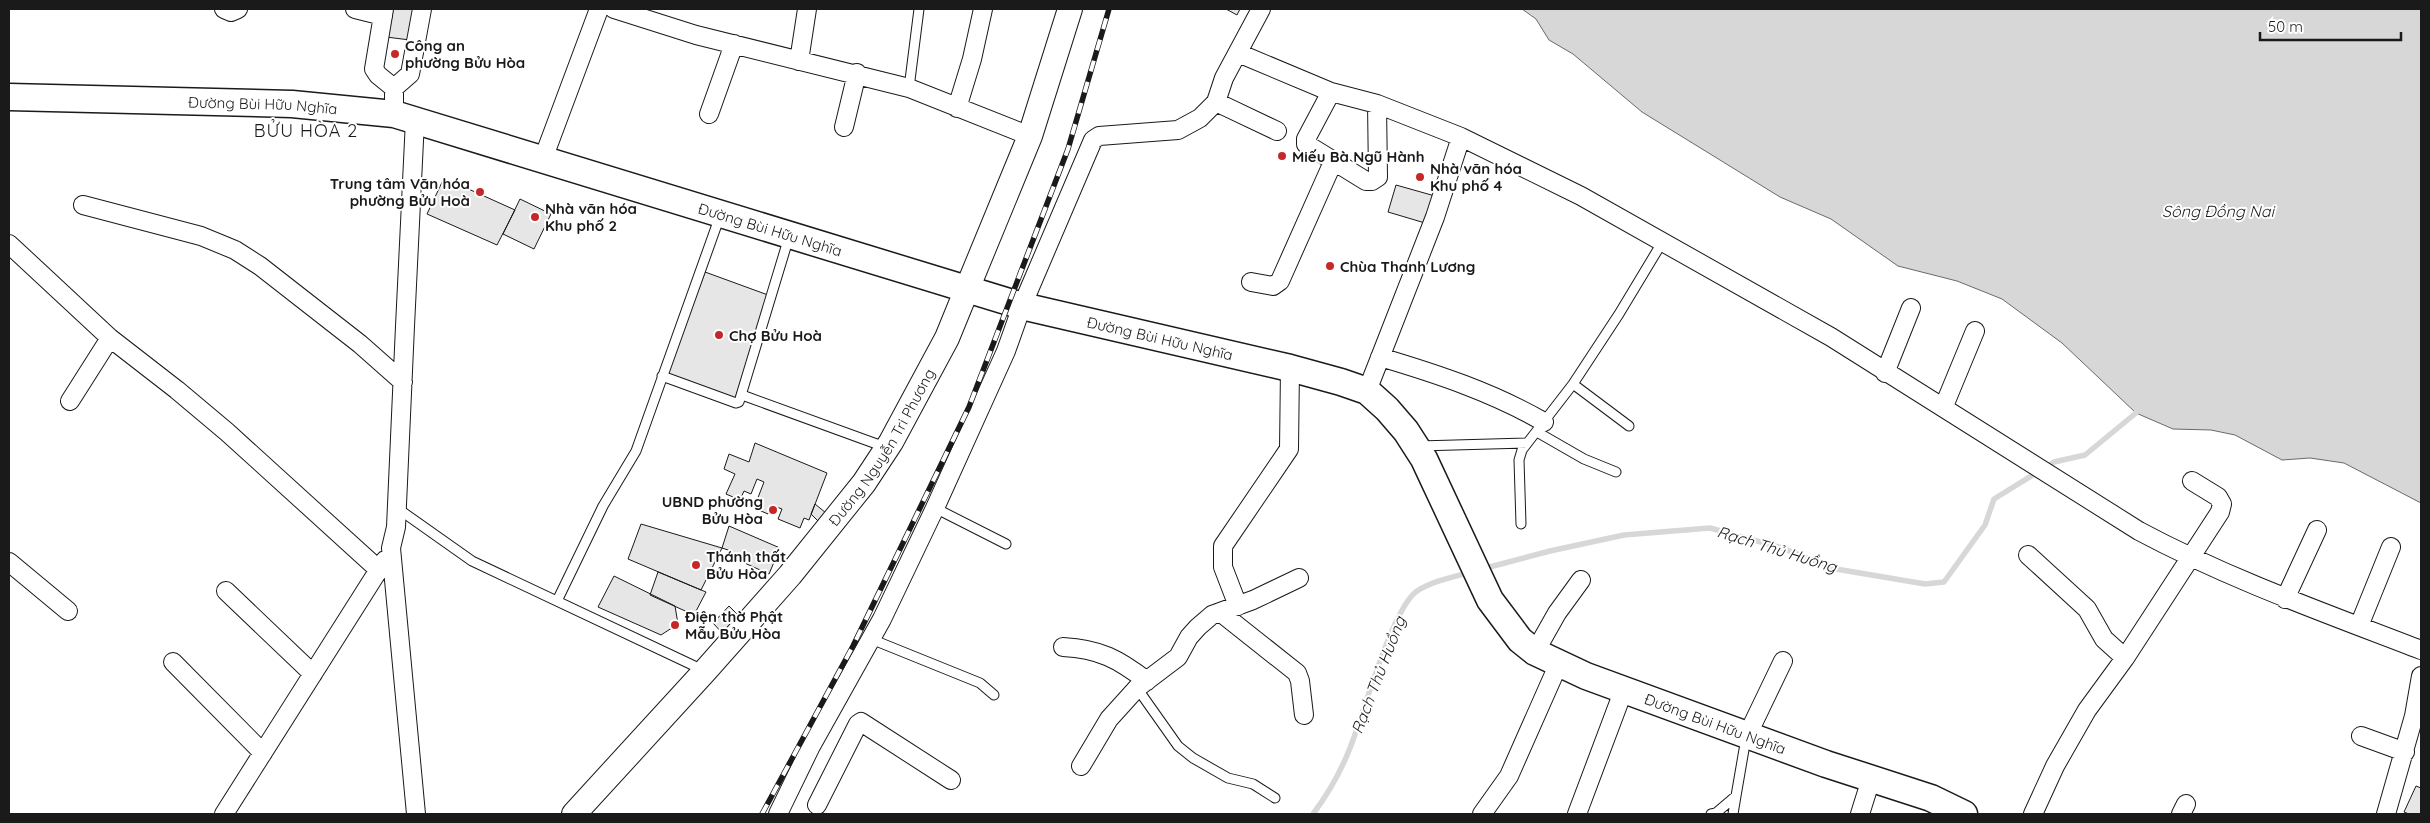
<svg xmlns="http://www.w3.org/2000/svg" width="2430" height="823" font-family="Quicksand,sans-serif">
<rect width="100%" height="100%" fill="#fff"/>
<path fill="#d7d7d7" stroke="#6a6a6a" d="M1522,9h899v494l-77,-40 -34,-5 -28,2 -47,-25 -24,-5 -38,-1 -37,-16 -74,-70 -60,-44 -45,-18 -59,-15 -67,-47 -51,-22 -138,-85 -69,-58 -24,-14 -13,-21z"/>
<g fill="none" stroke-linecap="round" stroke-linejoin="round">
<path stroke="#d7d7d7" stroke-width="5.5" d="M1482,569l68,-18 74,-16 86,-7 72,20 54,21 89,15 19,-2 41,-57 9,-26 60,-37 31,-7 51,-42
M1313,814c15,-20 28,-43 37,-66 13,-32 42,-140 67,-157 16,-10 36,-14 54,-19"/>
</g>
<path fill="#e6e6e6" stroke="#1a1a1a" d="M391,9h24l-5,31 -24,-3z
M1226,9h14l-3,6z
M444,178l71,32 -18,35 -70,-31z
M1396,185l39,11 -10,27 -37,-11z
M520,199l31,15 -17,35 -31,-15z
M705,272l63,23 -33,104 -68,-25z
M755,443l72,30 -18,47 -5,-2 -4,10 -22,-9 4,-10 -11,-4 -3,9 -14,-6 10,-26 -7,-3 -6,15 -7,-3 -4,9 -14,-6 9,-20 -11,-5 5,-15 20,8z
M815,504l11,9 -7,9 -8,-8z
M641,524l81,24 -21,42 -73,-31z
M729,526l51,22 -11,26 -40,-18 2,-5 -9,-3z
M658,572l48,20 -12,23 -44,-20z
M614,576l61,30 3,18 -17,11 -63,-28z
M729,606l10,10 -16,18 -10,-11z
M2416,786l5,2v26h-12l-5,-2z"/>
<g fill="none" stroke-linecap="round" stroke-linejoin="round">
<g stroke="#1a1a1a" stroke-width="11">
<path id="service" d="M909,88l10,-79
M662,376l74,27 3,-1 50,-165
M1573,384l56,42
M742,395l143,52
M1537,432l47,27 32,13
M1419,446l108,-3
M397,508l75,53 231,109
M935,508l71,36
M1521,524l-2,-64 3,-10 51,-66 46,-70 44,-73
M557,601l46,-95 33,-55 84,-235
M871,639l109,44 14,12
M1137,688l41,58 15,12 35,20 25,6 22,14
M1711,814l5,-1 20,-17 10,-58
M1733,814l3,-18"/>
</g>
<g stroke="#1a1a1a" stroke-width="20">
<path id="minor" d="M224,9l7,3 7,-3
M355,9l28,7
M384,9l-10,60 4,6 16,13
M614,9l82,26 213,53 121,48
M1238,53l93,39 46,12 84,33 120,59 250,141 308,194c90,48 186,82 282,119
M799,61l8,-52
M1331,92l-25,47v5l60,37h6l6,-4 -1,-73
M1216,102l61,29
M957,108l15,-49 11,-50
M394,114v-26l16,-14 12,-65
M709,114l25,-70
M415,120c-7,136 -13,271 -19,407l-5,21 25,266
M844,127l13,-54
M543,159l56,-150
M83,205l118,31 34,14 25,16 100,78 43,38
M9,244l101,94 67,52 50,42 152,138
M1251,282l22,4 7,-5 53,-119
M1380,357c57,17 112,35 164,65
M1885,373l26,-65
M1367,391l68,-174 26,-80
M70,401l40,-63
M1944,406l31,-75
M2028,555l59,54 17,30 21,19
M9,562l59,49
M226,591l87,83
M2285,599l32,-69
M1238,606l-15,-39v-21l66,-97 1,-81
M1220,612l77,61 3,8 4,34
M2359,626l32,-79
M1063,647c37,2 55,12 84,34
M1535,652l22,-39 24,-33
M173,662l90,91
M1747,736l36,-75
M2361,736l44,16
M1081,766l28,-47 28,-31 41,-31 11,-20 9,-10 14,-12 41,-15 46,-22
M817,805l41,-81 3,-2 90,58
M224,814l161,-254
M778,814l33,-68 71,-127 53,-111 71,-157 16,-45 71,-166 6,-4 79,-6 22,-12 16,-16 8,-24 37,-69
M1482,814l27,-38 50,-113
M1577,814l47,-125
M1860,814l11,-35
M2033,814l22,-48 32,-56 38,-52 95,-146 2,-8 -4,-7 -26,-16
M2181,814l5,-10
M2386,814l28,-98 7,-40"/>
</g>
<g stroke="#1a1a1a" stroke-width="26">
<g id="secondary">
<path id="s1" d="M574,814l131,-143 85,-96 74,-92 27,-41 56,-104 20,-49 63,-153 40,-127"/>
</g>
</g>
<g stroke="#1a1a1a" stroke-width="29">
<g id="primary">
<path id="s2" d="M9,97l283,7 102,10 628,192 268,62 51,14 26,9 20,18 19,22 18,28 66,141 30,40 15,12 51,24 240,88 105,34 33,16"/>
</g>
</g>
<use href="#service" stroke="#fff" stroke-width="9"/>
<use href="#minor" stroke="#fff" stroke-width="18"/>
<use href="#secondary" stroke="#fff" stroke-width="24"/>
<use href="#primary" stroke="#fff" stroke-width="26"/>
<g stroke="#1a1a1a" stroke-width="5.5">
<path id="rail" d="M762,814l91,-168 116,-239 99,-258 41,-140"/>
</g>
<use href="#rail" stroke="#fff" stroke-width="4" stroke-dasharray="11" stroke-linecap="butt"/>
</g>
<g fill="#c62828" stroke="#fff" stroke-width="2">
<circle cx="395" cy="54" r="5"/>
<circle cx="1282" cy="156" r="5"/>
<circle cx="1420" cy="177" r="5"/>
<circle cx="480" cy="192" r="5"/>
<circle cx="535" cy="217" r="5"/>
<circle cx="1330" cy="266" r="5"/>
<circle cx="719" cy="335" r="5"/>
<circle cx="773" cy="510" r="5"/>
<circle cx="696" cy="565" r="5"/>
<circle cx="675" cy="625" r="5"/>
</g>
<g text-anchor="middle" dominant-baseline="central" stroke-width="4" stroke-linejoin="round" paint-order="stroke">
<g font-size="15" font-weight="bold" fill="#1a1a1a" stroke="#fff" text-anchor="start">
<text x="405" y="45">Công an<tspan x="405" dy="17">phường Bửu Hòa</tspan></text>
<text x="1292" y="156">Miếu Bà Ngũ Hành</text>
<text x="1430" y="168">Nhà văn hóa<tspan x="1430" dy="17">Khu phố 4</tspan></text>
<text x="470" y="183" text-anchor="end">Trung tâm Văn hóa<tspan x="470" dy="17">phường Bửu Hoà</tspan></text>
<text x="545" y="208">Nhà văn hóa<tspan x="545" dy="17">Khu phố 2</tspan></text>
<text x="1340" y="266">Chùa Thanh Lương</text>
<text x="729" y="335">Chợ Bửu Hoà</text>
<text x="763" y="501" text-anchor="end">UBND phường<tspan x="763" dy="17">Bửu Hòa</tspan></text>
<text x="706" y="556">Thánh thất<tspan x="706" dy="17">Bửu Hòa</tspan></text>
<text x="685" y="616">Điện thờ Phật<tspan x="685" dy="17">Mẫu Bửu Hòa</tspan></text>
</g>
<g font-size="15" fill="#1a1a1a" stroke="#fff">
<text stroke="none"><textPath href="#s2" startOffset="254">Đường Bùi Hữu Nghĩa</textPath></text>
<text stroke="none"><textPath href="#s2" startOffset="779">Đường Bùi Hữu Nghĩa</textPath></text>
<text stroke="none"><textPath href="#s2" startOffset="1184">Đường Bùi Hữu Nghĩa</textPath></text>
<text stroke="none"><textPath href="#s1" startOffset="480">Đường Nguyễn Tri Phương</textPath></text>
<text stroke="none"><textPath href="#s2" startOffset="1906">Đường Bùi Hữu Nghĩa</textPath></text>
</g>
<g font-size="16" font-style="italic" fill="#1a1a1a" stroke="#fff">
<text x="2218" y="211">Sông Đồng Nai</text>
<text transform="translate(1777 549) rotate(17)">Rạch Thủ Huồng</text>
<text transform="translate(1378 675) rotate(-69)">Rạch Thủ Huồng</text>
</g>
<g font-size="18" letter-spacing="1" fill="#1a1a1a" stroke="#fff">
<text x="306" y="130">BỬU HÒA 2</text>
</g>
</g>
<rect width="2430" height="823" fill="none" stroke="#1a1a1a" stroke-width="20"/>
<path d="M2260 32v8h141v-8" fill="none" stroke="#1a1a1a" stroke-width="2.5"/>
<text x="2268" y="32" font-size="15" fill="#1a1a1a" stroke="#ffffff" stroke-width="4" paint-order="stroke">50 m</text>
</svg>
